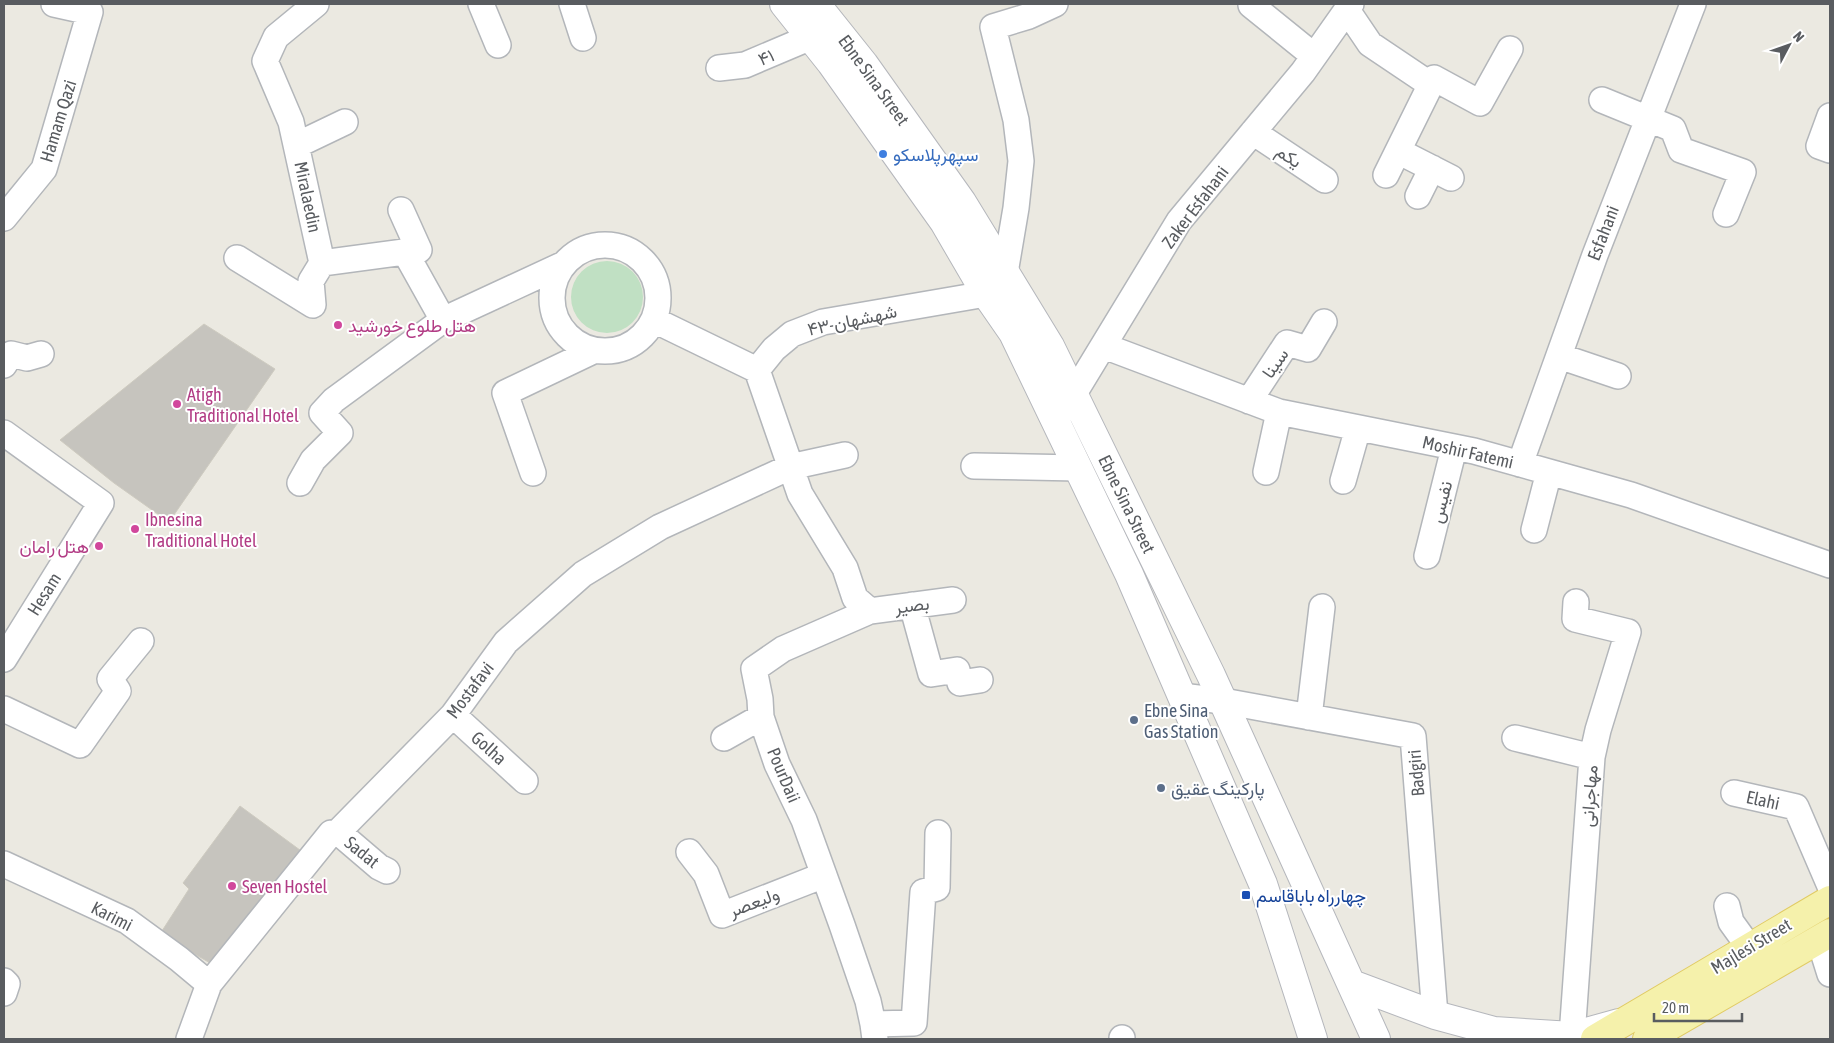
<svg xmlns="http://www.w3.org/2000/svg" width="1834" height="1043" font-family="'Asap Condensed',Vazirmatn,sans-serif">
<rect width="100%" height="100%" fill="#ebe9e1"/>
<path fill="#c0e0c3" d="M571 297a36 36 0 1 1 72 0a36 36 0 1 1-72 0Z"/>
<path fill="#c6c4be" stroke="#cecbc0" d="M204,324l71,45 -106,153 -55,-39 -54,-43z
M240,806l64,47 -87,114 -57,-33 29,-45 -6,-6z"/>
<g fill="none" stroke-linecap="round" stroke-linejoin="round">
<g stroke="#b3b6ba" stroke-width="28">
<path id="street" d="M316,4l-40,33 -11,24 26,61 31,141 97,-13 -18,-40
M481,4l17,41
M572,4l11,34
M1251,5l63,51
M1347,10l23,34 61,41
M719,68l26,-3 66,-28
M1602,100l71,29 8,21 62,22 -17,42
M1830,116l-11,30 11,4
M1253,132l72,48
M297,145l48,-23
M1398,151l53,27
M1386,175l48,-97 46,25 30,-54
M1418,196l14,-28
M4,218l40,-49 46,-157 -36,-8
M552 298a53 53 0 1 1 106 0a53 53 0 1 1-106 0Z
M405,252l38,68
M237,258l76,47 -2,-24 11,-18
M654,320l103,50 17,-21 18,-15 31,-12 163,-28 19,-21 11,-65 5,-47 -5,-41 -23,-93 36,-11 26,-12
M1104,346l175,66 195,39 75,21 82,23 199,70
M1559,356l59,20
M4,365l7,-11 16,4 14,-4
M757,370l43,124 45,74 10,30 15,13
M1249,401l38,-58 21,6 16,-27
M1064,410l115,-189 124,-149 48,-68
M4,433l97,70 -97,156
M1520,464l75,-209 98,-251
M974,466l104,2
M1266,472l13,-60
M533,473l-28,-80 88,-42
M1343,481l15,-53
M300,483l13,-23 27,-27 -18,-20 12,-13 109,-80 121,-56
M1534,530l15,-58
M1427,556l27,-108
M912,605l19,69 26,-4 3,13 20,-3
M1181,696l42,5 190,35 22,279
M4,709l76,36 38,-54 -8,-12 31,-38
M453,715l72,66
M1309,717l13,-110
M724,738l37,-21
M1515,738l77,19
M1734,793l62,14 34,79
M338,832l41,35 8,4
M689,852l17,22 16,41 102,-40
M4,864l123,57 52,38 30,25
M1727,906l4,16 18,25
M1819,939l11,35
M4,981l3,3 -3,9
M873,1024l-5,-23 -26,-76 -38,-105 -27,-56 -16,-47 -1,-18 -6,-30 29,-20 87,-38 83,-11
M1572,1036l20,-279 6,-27 30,-98 -53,-13 1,-17
M189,1039l20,-55 122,-151 7,-1 115,-117 53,-73 77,-68 77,-47 130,-60 55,-12
M875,1039l-2,-15 41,-1 9,-131 14,-4 1,-55
M1122,1039v-1"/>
</g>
<g stroke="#b5b7bc" stroke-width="30">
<path id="secondary" d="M784,4l47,59 113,159 42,72 27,39 116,241 134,310 50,155
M816,4l48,60 98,138 88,144 161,329 165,364
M1352,984l83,31 59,16 78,5 47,-13"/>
</g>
<g stroke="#e1cb64" stroke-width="30">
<path id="primary" d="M1595,1039l235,-139
M1647,1039l183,-106"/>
</g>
<use href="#street" stroke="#fff" stroke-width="25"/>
<use href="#secondary" stroke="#fff" stroke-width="28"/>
<use href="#primary" stroke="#f5f1ab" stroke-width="28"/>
</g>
<circle fill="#3f7fe0" stroke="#fff" stroke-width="2" cx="883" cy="154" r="5"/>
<g fill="#d1479c" stroke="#fff" stroke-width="2">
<circle cx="338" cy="325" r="5"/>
<circle cx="177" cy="404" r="5"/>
<circle cx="135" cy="529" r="5"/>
<circle cx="99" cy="546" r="5"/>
<circle cx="232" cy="886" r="5"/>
</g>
<g fill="#5c6f8a" stroke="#fff" stroke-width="2">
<circle cx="1134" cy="720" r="5"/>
<circle cx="1161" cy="788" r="5"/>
</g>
<rect fill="#1a4fb4" stroke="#fff" stroke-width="2" x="1241" y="890" width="10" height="10" rx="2.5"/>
<g text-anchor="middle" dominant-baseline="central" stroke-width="4" stroke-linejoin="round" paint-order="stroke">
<g font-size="18" fill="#595c60" stroke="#fff">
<text transform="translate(766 57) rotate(-22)">۴۱</text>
<text transform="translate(874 80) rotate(54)">Ebne Sina Street</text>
<text transform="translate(58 121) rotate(-73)">Hamam Qazi</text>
<text transform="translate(1289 156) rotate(33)">یکم</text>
<text transform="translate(308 197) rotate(78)">Miralaedin</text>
<text transform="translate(1195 207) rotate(-53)">Zaker Esfahani</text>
<text transform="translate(1603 233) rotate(-69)">Esfahani</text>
<text transform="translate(852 320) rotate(-12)">۴۳-شهشهان</text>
<text transform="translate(1275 363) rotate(-55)">سینا</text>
<text transform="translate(1468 452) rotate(13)">Moshir Fatemi</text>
<text transform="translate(1441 502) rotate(-76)">نفیس</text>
<text transform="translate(1127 504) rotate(64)">Ebne Sina Street</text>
<text transform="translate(44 594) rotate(-58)">Hesam</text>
<text transform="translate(912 605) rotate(-7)">بصیر</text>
<text transform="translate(470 690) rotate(-53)">Mostafavi</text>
<text transform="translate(489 748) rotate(42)">Golha</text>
<text transform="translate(1416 773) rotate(-95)">Badgiri</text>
<text transform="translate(784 775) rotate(67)">PourDaii</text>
<text transform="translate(1589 796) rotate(-86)">مهاجرانی</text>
<text transform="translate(1763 800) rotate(12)">Elahi</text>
<text transform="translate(362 852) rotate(39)">Sadat</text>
<text transform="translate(754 902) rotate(-21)">ولیعصر</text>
<text transform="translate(112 916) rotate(27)">Karimi</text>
<text transform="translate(1751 946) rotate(-31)">Majlesi Street</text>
</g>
<g font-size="18" fill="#366cbe" stroke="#fff" text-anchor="start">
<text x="893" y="154">سپهرپلاسکو</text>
</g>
<g font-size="18" fill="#b23c85" stroke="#fff" text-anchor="start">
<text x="348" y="325">هتل طلوع خورشید</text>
<text x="187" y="394">Atigh<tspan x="187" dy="21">Traditional Hotel</tspan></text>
<text x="145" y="519">Ibnesina<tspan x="145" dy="21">Traditional Hotel</tspan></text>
<text x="89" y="546" text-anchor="end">هتل رامان</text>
<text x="242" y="886">Seven Hostel</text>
</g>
<g font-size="18" fill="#4e5e75" stroke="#fff" text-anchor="start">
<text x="1144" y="710">Ebne Sina<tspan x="1144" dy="21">Gas Station</tspan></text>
<text x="1171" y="788">پارکینگ عقیق</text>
</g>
<g font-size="18" fill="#164399" stroke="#fff" text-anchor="start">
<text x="1256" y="895">چهارراه باباقاسم</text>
</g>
</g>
<rect width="1834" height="1043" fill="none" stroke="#595c60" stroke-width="10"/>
<g transform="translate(1789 45) rotate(49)" stroke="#ffffff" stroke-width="4" paint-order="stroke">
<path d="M0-4L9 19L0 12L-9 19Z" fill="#595c60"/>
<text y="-8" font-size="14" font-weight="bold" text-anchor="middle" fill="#595c60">N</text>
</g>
<path d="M1654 1013v8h88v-8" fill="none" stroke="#595c60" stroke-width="2.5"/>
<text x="1662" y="1013" font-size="15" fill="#595c60" stroke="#ffffff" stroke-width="4" paint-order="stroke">20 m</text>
</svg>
